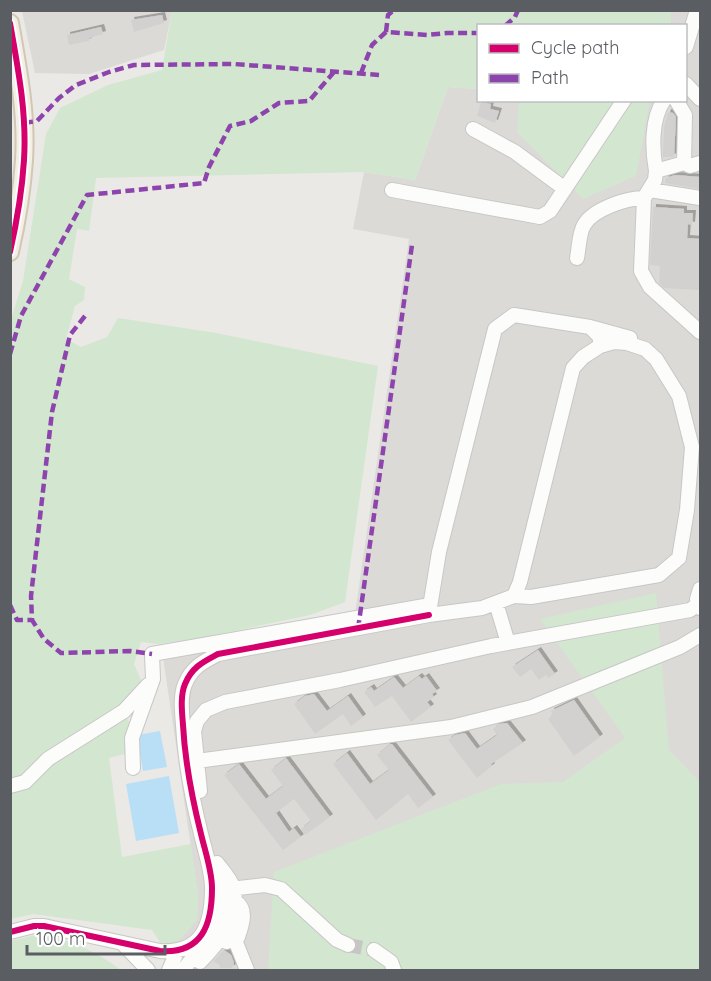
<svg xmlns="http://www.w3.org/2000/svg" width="711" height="981" font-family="Quicksand,sans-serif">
<defs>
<filter id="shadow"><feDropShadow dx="3" dy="-3" stdDeviation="0" flood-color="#0004"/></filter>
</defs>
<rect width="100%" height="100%" fill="#eae9e5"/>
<path fill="#dbdad6" d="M22,11h150l-8,39 -75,24 -54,-1z
M671,11h29v959h-488l-1,-1 -20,1 -10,-10 -21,-1 1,-15 17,-3 19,-22 1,-24 -35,-238 191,-36 55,-382 -56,-10 11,-57 51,8 33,-93 30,2v11h208v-74l-15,-1z"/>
<path fill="#d3e6d0" d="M172,11h499v14l-193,1v63l-30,-2 -33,93 -51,-8 -268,6 -7,53 -12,-2 -8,50 16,8 -1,13 -9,6 -9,33 15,8 26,-10 11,-19 98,15 162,33 -33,236 -35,13 -104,22 -48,7 -17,-2 -7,22 7,16 -4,11 -16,16 8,15 -4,32 -16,4 13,99 69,-13 7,51 -1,24 -19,22 -17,3 -9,-14 -119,-16 -22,5 -1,-596 13,-42 23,-147 14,-26 48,-23 54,-15z
M519,101h131l-14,75 -53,23 -66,-67z
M656,593l13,157 31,32v188h-432l6,-98 227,-88 62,-2 62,-44 -85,-119z
M35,935c30,1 62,17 86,35h-110v-29z"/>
<path fill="#b8dff6" d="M160,731l7,36 -24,4 -6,-36z
M169,776l10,57 -43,8 -10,-57z"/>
<path fill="#d2d1cf" filter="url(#shadow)" d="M162,15l2,8 -30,9 -3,-12z
M101,27l2,7 -14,4v3l-20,4 -2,-10z
M481,102l10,2 -1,5 9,2 -4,12 -18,-7z
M668,112l5,1 3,4 -2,39 -3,1h-8v-4l1,-26z
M675,175l25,2v12l-35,-6 1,-5z
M653,207l31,2v4h9l-1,12 -4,-1 -1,14 13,1 -1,51 -35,-2 -5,-5 1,-17 -10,-1z
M538,650l17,24 -7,4 -2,-3 -7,5 -8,-11 -11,8 -8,-10z
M419,676l3,3 4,-3 11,15 -5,3 2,3 -7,5 4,5 -20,15 -19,-26 -17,11 -11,-15 7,-5 3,4 20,-14 9,11z
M314,694l13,17 21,-15 15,21 -12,9 -8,-12 -28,20 -21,-30 11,-8z
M574,700l26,37 -26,19 -26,-37 5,-4 -2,-4z
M507,723l16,20 -32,21 1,2 -15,12 -29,-38 7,-5 10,-2 12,16 20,-14 -4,-6 6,-5z
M390,744h2l41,53 -15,11 -10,-14 -32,26 -43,-56 14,-11 23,31 19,-14 -12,-15z
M286,758l44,59 -25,18 -4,-6 10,-8 -17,-22 -18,14 13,19 5,-4 7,9 -18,13 -59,-75 15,-11 27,35 17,-13 -12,-16z
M224,950l7,5 3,8 -2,5h-12l-1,-4 -6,-2z"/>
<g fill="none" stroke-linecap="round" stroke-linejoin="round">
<path stroke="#c6c6c4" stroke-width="14" stroke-dasharray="14 7" stroke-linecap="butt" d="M348,945l26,5"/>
<g stroke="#c7c7c7" stroke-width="16">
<path id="minor" d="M686,47l11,-37
M686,84l14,15
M664,100c-13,19 -12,49 -8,71l28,-8 1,-48 -9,-15
M473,129l42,23 50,37
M684,163l6,3 10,-3
M656,171l-1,9 -11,18 -3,73 9,16 50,45
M392,190l148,27 10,-6 74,-111
M650,190l50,8
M577,258c2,-10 2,-25 7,-33 9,-16 43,-27 60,-27
M600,346v-9l-10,-10 40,11
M700,589l-3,10 3,9
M496,603l12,40
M429,613l10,-61 56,-223 19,-14 76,12
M197,761l254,-34 81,-20 148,-60 20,-12
M133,768l-1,-30 21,-59 -1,-25 278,-49
M10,786l15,-4 23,-23 76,-48 24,-26
M200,791l-6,-60 3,-10 9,-11 19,-8 115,-22 151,-34 199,-36 8,-6
M221,890l44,-5 16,4 56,51 11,5
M10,932l24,-6h10l116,25c42,3 52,-26 52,-63 0,-17 -7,-37 -11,-54 -9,-36 -16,-72 -18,-109 -1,-13 -3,-29 2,-41 7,-17 18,-22 33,-30l211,-39 53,-7 32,-12 17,1 128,-22 20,-17 8,-48 5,-63 -13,-51 -23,-37 -11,-10 -18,-6 -13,-1 -14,4 -17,11 -10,11 -53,214 -6,14
M218,934l3,6 6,2 11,-5c4,-12 10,-28 -3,-36l-5,2
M235,940l12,30
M122,943l26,27
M374,950l17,12 3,8
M200,962c18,-18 42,-47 33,-75 -3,-9 -11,-17 -16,-24
M169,970l8,-18
M183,970l32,-40 6,-23 -1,-27"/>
</g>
<g stroke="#d2c7b3" stroke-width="20">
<path id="major" d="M10,23c8,45 17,91 14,137 -2,32 -7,61 -14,92"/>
</g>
<use href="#minor" stroke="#fcfcfb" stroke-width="14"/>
<use href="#major" stroke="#f2efe6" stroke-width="16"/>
<path stroke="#8e44ad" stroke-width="4.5" stroke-dasharray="9 4.5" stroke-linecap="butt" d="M505,26l10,-9 3,-7
M386,32l2,-17 6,-5
M361,73l11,-28 14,-13 41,3 20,-2h31
M24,123l13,-2 22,-23 17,-13 33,-13 25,-7 100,-1 145,11
M85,316l-15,19 -18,77 -21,184 1,24 12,19 17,14 69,-2 22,3
M10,354l11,-38 66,-121 117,-12 5,-16 21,-41 21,-5 28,-18 30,-2 25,-29
M10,605l7,15h15
M358,629l54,-384"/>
<g stroke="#fff" stroke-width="10">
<path id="cycleway" d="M10,23c8,45 17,91 14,137 -2,32 -7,61 -14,92
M10,932l24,-6h10l116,25c42,3 52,-26 52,-63 0,-17 -7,-37 -11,-54 -9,-36 -16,-72 -18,-109 -1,-13 -3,-29 2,-41 7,-17 18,-22 33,-30l211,-39"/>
</g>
<use href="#cycleway" stroke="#d6006c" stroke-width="6"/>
</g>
<rect width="711" height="981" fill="none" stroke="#5a5e63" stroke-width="24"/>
<rect x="477" y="24" width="210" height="78" fill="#ffffff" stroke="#bdbfc1" stroke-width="1.5"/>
<rect x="489" y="44" width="30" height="9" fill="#d6006c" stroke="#bdbfc1" stroke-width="1.5"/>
<text x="531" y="54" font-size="18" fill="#5a5e63">Cycle path</text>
<rect x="489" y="74" width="30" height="9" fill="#8e44ad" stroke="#bdbfc1" stroke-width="1.5"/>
<text x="531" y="84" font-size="18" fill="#5a5e63">Path</text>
<path d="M27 945v9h138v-9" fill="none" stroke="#5a5e63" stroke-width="3"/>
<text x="36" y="945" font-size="18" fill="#5a5e63" stroke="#ffffff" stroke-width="4.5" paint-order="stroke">100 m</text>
</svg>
